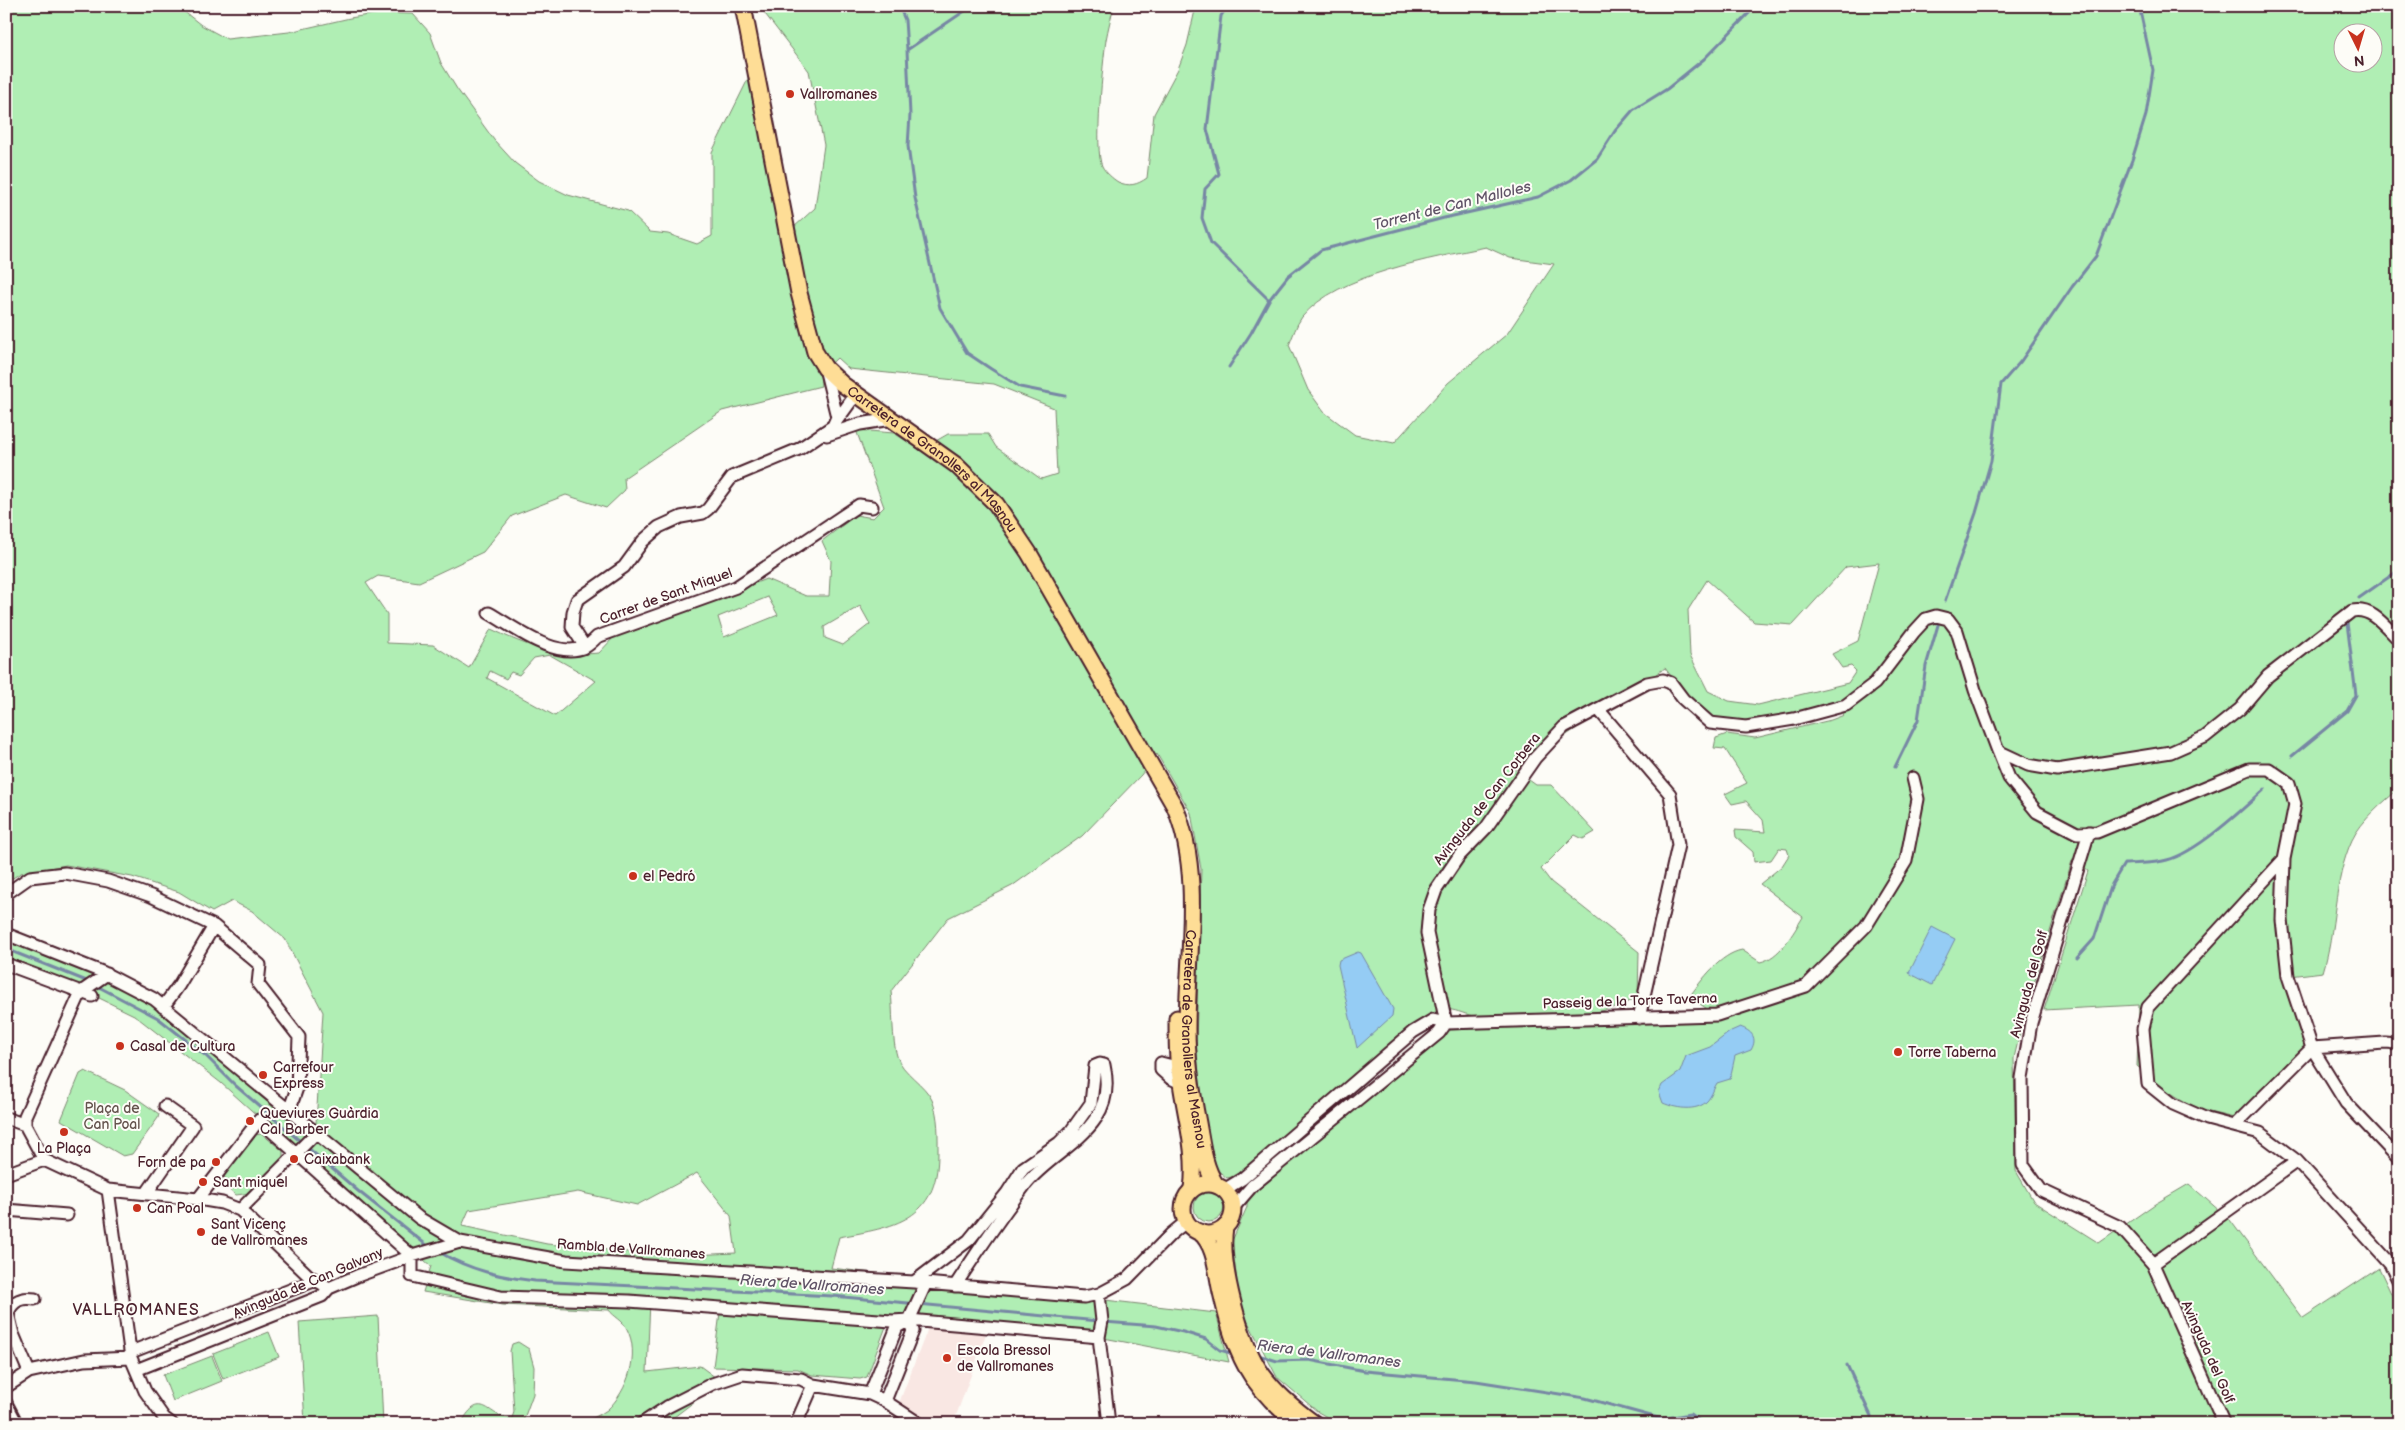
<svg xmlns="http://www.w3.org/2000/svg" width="2405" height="1430" font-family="'Balsamiq Sans',sans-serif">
<rect width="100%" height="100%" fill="#fdfcf7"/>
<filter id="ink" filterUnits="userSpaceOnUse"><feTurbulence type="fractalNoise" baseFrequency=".02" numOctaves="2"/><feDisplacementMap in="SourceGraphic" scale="10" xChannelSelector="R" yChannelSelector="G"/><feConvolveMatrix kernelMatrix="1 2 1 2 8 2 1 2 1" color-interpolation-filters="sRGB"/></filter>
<g filter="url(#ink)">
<path fill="#f9e7e3" d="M928,1328l58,6 -33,90h-21l-33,-21z"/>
<path fill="#b0eeb4" stroke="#7d8670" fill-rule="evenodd" d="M6,6h171l24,19 26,14 62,-7 61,-14 30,-5 33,1 17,19 11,30 16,26 37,51 21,23 24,18 29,14 60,16 22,21 18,2 29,10 15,-8v-84l39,-79 31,165 33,-30 9,-63 -15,-74 -50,-65h355c-3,11 -6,23 -8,34 -3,22 -12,110 -4,126 3,6 11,13 16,16 11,5 19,3 29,-4l7,-64 24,-45 9,-24 9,-39h1203v783c-16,13 -38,32 -47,51 -19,42 -16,90 -29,132l-41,5 25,71 -69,71 -41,-10 -36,-22 -24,-21 2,-61 -95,5 44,-139 -16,-10 -47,151 -11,46 2,113 18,31 65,41 56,-39 34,-20 41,36 73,98 76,-50 20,42v114h-1060l-21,-12 -41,-35 -37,-70 -8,-66 15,-34v-10l192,-162 12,-5 186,-9 72,-11 -20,-13c13,-17 31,-43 53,-47l18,12c20,-4 33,-29 43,-45l-43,-33 22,-18 7,-11 -2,-6 -8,-1 -8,12 -17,2 -1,-10 -17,-15 -1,-7 30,2 -2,-12 -17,-19 -14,3 -7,-10 22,-11 -22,-34 -11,-1 2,-10 11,-4 28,4 76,-18 13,-5 -7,-12c-28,6 -101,28 -125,15 -20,-10 -34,-33 -47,-50l-150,102 21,15h15l44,47 -12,7 -8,-4 -34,34 10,13 88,70 -1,45c-42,25 -106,19 -154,21 -30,-4 -34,-18 -63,2l-172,149 -13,7 -9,2 -11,-9 -12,-46 -8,-80 5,-174 -10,-56 -34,-59 -16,21 -59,61 -70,50 -64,32 -57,73c2,18 1,50 6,65 5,17 28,28 35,44 7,17 6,36 6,53 0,68 -44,74 -99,84l-8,31 385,45 13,49 -120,-23 -188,-23 -271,-16 -3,72 53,-6 23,17 -11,5 -47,36h-86c9,-4 20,-8 28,-14 21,-19 33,-56 20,-81 -4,-9 -13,-12 -18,-19l-106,-5 -80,-13 8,-26 -111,-94 -99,-89 -87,-68 -76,-37 -52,-17v-31l95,35 79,49 122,103 14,6 7,-111 -38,-73 -33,-28 -20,-10 -20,11 -33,-20 -47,-15 -66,-12 -45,8 -15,9zM2342,32h30v30h-30zM1486,247l24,11 44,6 -47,70 -59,49 -54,60 -39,-8 -31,-23 -16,-22 -19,-45c4,-9 7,-20 13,-28 35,-43 132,-59 184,-70zM837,358l12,11 145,15 60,24 3,66 -16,5 -45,-32 -8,-13h-40l-28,16 -26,-17 -38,-3 28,77 -11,11 -17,-3 -34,26 9,20 -2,35h-23l-40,-17 -153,59 -14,15c-43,4 -70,-6 -108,-24l-22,39 -36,-23 -46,-2v-29l-21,-31 12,-7 41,6 64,-30 29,-36 54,-21 40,13 19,-18 -1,-12 98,-67 99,-25 -1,-12zM1879,563l-21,78 -26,13 10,14 9,-2 5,5 -8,12 -90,22 -29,-4 -21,-10 -18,-36 -2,-45 19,-30 47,42 39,3 53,-58zM768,597l10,18 -54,22 -6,-20zM860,606l10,18 -27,21 -18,-7 -1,-11zM550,655l46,26 -41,35 -68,-38 3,-7 16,8 5,-7 8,3 15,-17zM697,1173l34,43 5,37 -68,3 -121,-12 -85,-18 7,-16 109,-18 59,13z
M85,1071l40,19 34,24 -1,4 -26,36 -9,2 -62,-36 19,-46z
M262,1134l21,17v8l-32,34 -15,2 -10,-9 -2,-13 29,-38z
M1194 1207a15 15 0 1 1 30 0a15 15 0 1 1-30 0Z
M720,1313l167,11 -20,53 -7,2 -48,-4 -14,-6 -85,-2z
M378,1316l5,108h-78l-6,-102z
M269,1332l10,25 -56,22 -10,-25z
M518,1342l11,7 5,18 -1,27 -11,30h-61c21,-39 29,-3 51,-6l2,-6 -4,-61 2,-7z
M212,1356l10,25 -49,20 -10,-26z"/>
<path fill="#95ccf4" stroke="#7787a4" d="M1932,927l23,12 -23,46 -23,-12z
M1358,952l3,1 32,56 -1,7 -35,32 -19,-83 1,-5z
M1740,1027c12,4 18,11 11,23l-16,6 -5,23 -13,4c-3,5 -4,9 -7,14 -9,16 -33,12 -47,6l-4,-11 3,-7 18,-13 6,-16 24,-9 21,-16z"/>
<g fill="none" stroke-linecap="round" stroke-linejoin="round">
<path stroke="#7787a4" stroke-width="3" d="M899,6l6,14 2,30 3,65 -2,31 7,52 25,110 27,45 24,16 29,18 45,9
M1227,6l-6,10 -14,113 12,45 -14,15 -3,29 9,25 58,57
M907,50l65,-44
M1229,367l22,-34 18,-33 19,-24 33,-26 123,-32 94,-21 33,-17 26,-21 18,-28 18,-21 34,-21 37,-30 52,-53
M2359,598l40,-28
M1945,601l31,-88 15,-52 10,-77 20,-23 51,-74 24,-31 36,-96 14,-45 7,-45 -14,-64
M2292,756l55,-45 9,-16 -9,-72
M1895,767l23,-47 8,-54 12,-41
M6,949l83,33
M2077,958l17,-19 18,-55 12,-20c14,-1 30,0 43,-4 29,-7 75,-50 98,-71
M95,985l63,33 48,38 30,30 122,105 71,56
M439,1252c31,18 61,25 96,29l298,15 265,25
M1104,1322l52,4 27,6 23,7 14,11 14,4
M1258,1355l19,6 32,-1 56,11 111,10 109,17 77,21 28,-5 14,10
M1847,1365l24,51"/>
<g stroke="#4a1f2b" stroke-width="15">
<path id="minor" d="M835,423l16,-22 8,-6
M827,435l33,-11 32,-5
M489,613c25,14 66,47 96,34 4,-2 9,-7 12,-10l139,-50 123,-82 13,2
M585,647l-13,-20 1,-15 4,-12 47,-33 19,-26 16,-14 22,-10 22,-4 5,-4 24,-32 67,-28 34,-23 4,-9 -12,-49
M1598,709l72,85 8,51 -39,173
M1998,751l11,27 28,34 40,21 20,-1 152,-63h20l20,14 6,21 -11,55 -136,148 -5,22 5,55 25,20 34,15 53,14 37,28 93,102 9,19
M1913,778l5,21 -12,62 -40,65 -60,60 -89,29 -271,8 -19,-90 2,-23 7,-20 23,-34 27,-28 49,-70 29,-31 83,-44 16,-3 8,3 12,16 27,24 36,4 48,-8 52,-14 29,-22 39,-51 12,-13 10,-3 12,3 9,12 18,59 23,61 30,14 29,5 114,-18 34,-15 35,-28 28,-33 84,-65c20,-4 33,15 47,29
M2089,832l-58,191 -9,55 1,87 18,25 79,37 33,37 71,160
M2284,859l-2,61 6,56 24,72 34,55 53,56
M6,894l24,-17 35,-4 43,8 43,15 63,30 46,39 -2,19 41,53 -2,51 -8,23
M6,934l96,38 52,27 265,219 41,24 106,19 348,21 170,15 15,-3 28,-15 44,-45 16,-13
M6,964l86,32
M81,992l26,-18
M163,1007l16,-22 35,-59
M1161,1063l23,6
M1161,1063v7l9,8 11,5
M6,1118l19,7
M25,1125v-9l56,-124
M25,1125l19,35
M2234,1126l78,-78 73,-5 14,1
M6,1174l38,-14 64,30 90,9
M108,1190l23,168 14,33 19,27 8,6
M1224,1190l18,-11 171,-147 20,-12 13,3 -7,10 -187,153 -19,22
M146,1194l47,-68 -28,-20
M6,1210l61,5
M240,1210l75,-76
M2153,1264l144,-103
M914,1282l55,-42 38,-47 16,-25 36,-25 12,-12 20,-28 4,-37 5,-2 4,1c15,65 -48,81 -79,120 -25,33 -48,67 -70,101
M329,1288l-20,-12 -69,-66 -18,-7 -24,-4 61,-79 153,136v20l89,21 128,4 263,20 17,-1 190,17
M1099,1294l3,27 -3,16 10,87
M131,1352l185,-72
M136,1370l186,-74 7,-8 28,-12 55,-20 48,-14
M29,1372l-16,-38 -5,-21c5,-13 14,-16 27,-14
M6,1387l23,-15 55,-12 47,-2
M870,1394l27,-67 12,-7 17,-37
M885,1401l28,-70 -4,-11
M6,1403l11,21
M641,1424l26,-17 45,-23 30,-10 59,5 12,6 57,9 15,7 35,23
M796,1424l17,-39"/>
</g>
<g stroke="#4a1f2b" stroke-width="19">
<g id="major">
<path id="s1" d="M743,6l56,287 16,59 10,16 17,16 114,81 40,39 33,49 146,254c28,67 12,150 12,222 0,31 5,64 11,94 4,22 6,43 18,62"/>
<path d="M1177,1018c0,22 0,43 4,65 5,35 16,71 11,106"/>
<circle cx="1208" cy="1209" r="25"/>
<path d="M1225,1227c-6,37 15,116 37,147 14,20 34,36 53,50"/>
<path d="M1200,1232c16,15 16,39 21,60 14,61 26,92 77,132"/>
</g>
</g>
<use href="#minor" stroke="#fdfcf7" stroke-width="11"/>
<use href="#major" stroke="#fedd96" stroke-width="15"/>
</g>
</g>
<g fill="#c8321e" stroke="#fdfcf7" stroke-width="2">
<circle cx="790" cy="94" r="5"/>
<circle cx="633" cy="876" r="5"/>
<circle cx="120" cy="1046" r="5"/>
<circle cx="1898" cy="1052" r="5"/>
<circle cx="263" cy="1075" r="5"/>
<circle cx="250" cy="1121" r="5"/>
<circle cx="64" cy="1132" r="5"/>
<circle cx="294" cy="1159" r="5"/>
<circle cx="216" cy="1162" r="5"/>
<circle cx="203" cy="1182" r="5"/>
<circle cx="137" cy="1208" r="5"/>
<circle cx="201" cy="1232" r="5"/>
<circle cx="947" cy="1358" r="5"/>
</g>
<g text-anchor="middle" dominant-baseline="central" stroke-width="4" stroke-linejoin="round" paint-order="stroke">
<g font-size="14" fill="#4a1f2b" stroke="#fdfcf7" text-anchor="start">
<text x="800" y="94">Vallromanes</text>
<text x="643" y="876">el Pedró</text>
<text x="130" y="1046">Casal de Cultura</text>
<text x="1908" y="1052">Torre Taberna</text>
<text x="273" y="1067">Carrefour<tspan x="273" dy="16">Express</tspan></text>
<text x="260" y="1113">Queviures Guàrdia<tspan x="260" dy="16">Cal Barber</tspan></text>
<text x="64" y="1148" text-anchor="middle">La Plaça</text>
<text x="304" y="1159">Caixabank</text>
<text x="206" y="1162" text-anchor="end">Forn de pa</text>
<text x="213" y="1182">Sant miquel</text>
<text x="147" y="1208">Can Poal</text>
<text x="211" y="1224">Sant Vicenç<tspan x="211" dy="16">de Vallromanes</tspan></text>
<text x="957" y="1350">Escola Bressol<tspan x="957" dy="16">de Vallromanes</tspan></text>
</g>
<g font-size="14" fill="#4a1f2b" stroke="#fdfcf7">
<text stroke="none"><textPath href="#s1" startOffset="514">Carretera de Granollers al Masnou</textPath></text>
<text transform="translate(666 596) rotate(-20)">Carrer de Sant Miquel</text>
<text transform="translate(1487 799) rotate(-52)">Avinguda de Can Corbera</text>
<text transform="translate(2029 984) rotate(-75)">Avinguda del Golf</text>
<text transform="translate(1630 1001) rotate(-2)">Passeig de la Torre Taverna</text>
<text stroke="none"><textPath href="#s1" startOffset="1178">Carretera de Granollers al Masnou</textPath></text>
<text transform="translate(631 1249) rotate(4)">Rambla de Vallromanes</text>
<text transform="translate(308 1283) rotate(-23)">Avinguda de Can Galvany</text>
<text transform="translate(2208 1352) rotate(66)">Avinguda del Golf</text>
</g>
<g font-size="14" fill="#64534d" stroke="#fdfcf7">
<text x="112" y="1108">Plaça de<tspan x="112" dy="16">Can Poal</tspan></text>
</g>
<g font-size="15" font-style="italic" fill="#605367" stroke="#fdfcf7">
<text transform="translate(1452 206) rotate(-14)">Torrent de Can Malloles</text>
<text transform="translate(812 1285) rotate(4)">Riera de Vallromanes</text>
<text transform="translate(1329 1354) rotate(7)">Riera de Vallromanes</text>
</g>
<g font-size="16" letter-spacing="1" fill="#4a1f2b" stroke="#fdfcf7">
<text x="136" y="1310">VALLROMANES</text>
</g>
</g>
<rect width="2405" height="1430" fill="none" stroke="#fdfcf7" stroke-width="25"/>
<rect x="12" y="12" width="2380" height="1405" fill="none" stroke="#4a1f2b" stroke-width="2" filter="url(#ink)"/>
<g transform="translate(2358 48) rotate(175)"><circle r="24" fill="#fdfcf7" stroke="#b5a4a5"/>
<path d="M0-4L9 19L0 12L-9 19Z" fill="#c8321e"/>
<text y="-8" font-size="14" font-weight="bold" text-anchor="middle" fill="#4a1f2b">N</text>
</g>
</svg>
